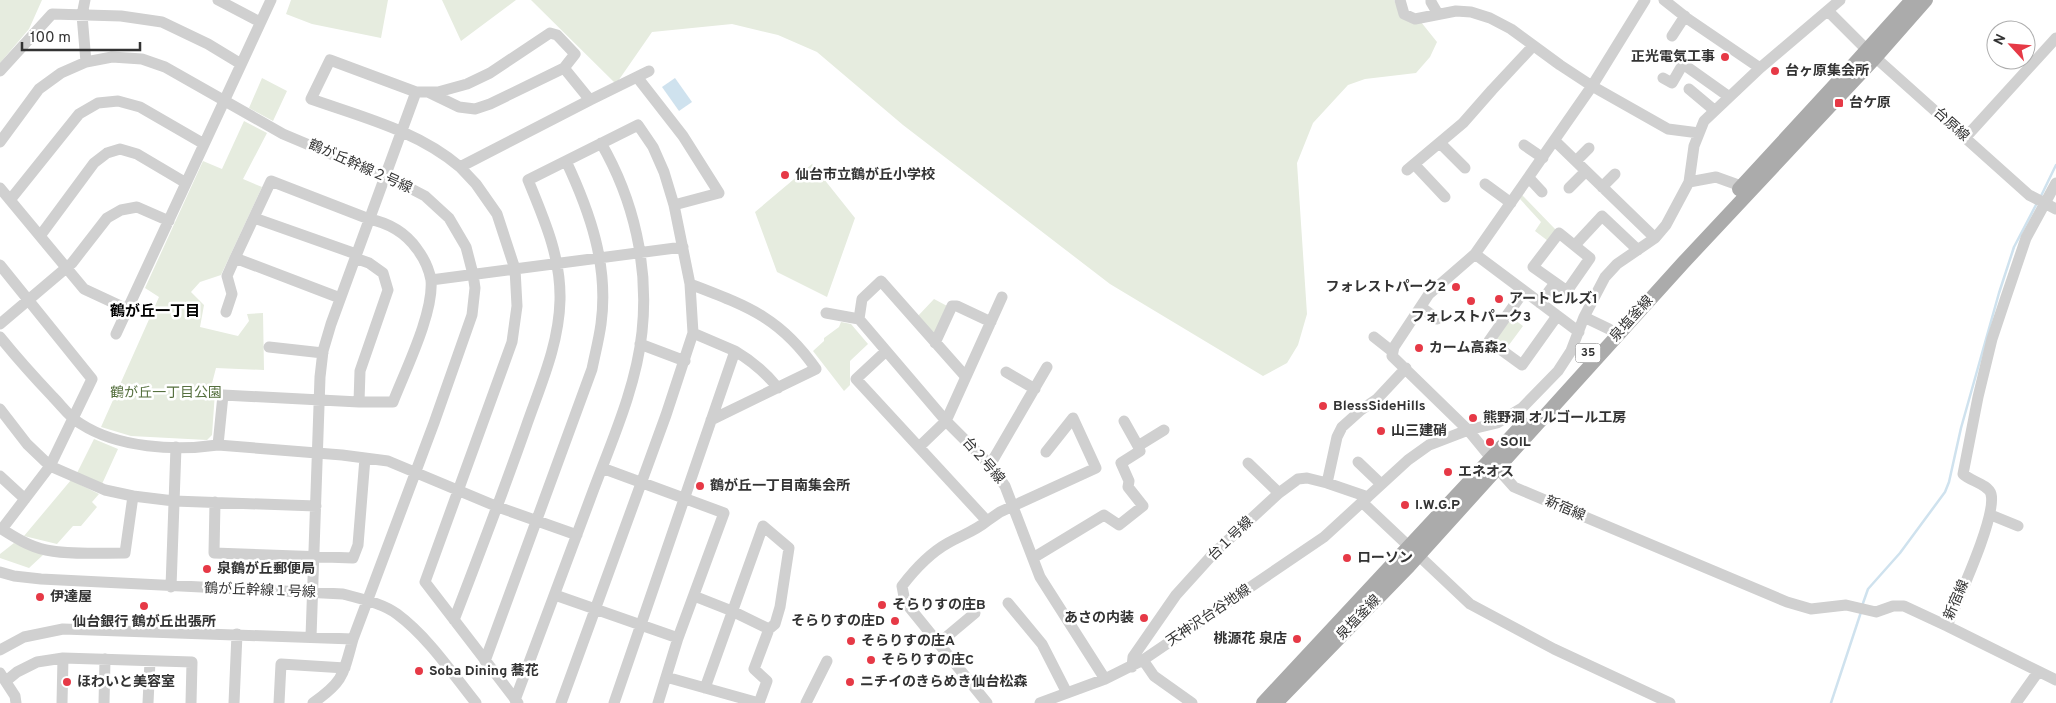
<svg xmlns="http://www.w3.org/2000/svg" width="2056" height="703" font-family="Overpass,'Noto Sans JP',sans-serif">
<rect width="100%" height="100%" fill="#fff"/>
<path fill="#e6ecdf" d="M0,0h42l-13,29 -29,34z
M291,0h97l-7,38 -69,-14 -26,-10z
M442,0h74l-55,41z
M531,0h863l4,8 23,14 16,20 -7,15 -14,16 -51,6 -17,6 -35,38 -16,40 10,151 -9,31 -11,18 -24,13 -153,-92 -207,-159 -86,-73 -39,-17 -46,-11 -80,8 -36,52z
M262,78l25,13 -14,30 -24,-13z
M244,121l23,12 -24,46 19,8 -41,88 -21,7 -9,10 13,13 -4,22 38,9 11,-15 -2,-7 16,-1 1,57 -48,-2 -6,23 5,1 -3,43 -5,5 -76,-4 -30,-9 58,-130 -14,-9 58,-127 19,8z
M812,164l43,54 -28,79 -50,-25 -22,-60z
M1522,195l34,35 -8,11 -13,-10 6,-9 -21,-23z
M934,299l15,8 -14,30 -18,-20z
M1511,317l12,9 -17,23 -9,-7v-5z
M841,322l10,2 17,20 -18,17v24l-6,6 -31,-40 11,-10v-3l15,-11z
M94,439l24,10 -16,35 -25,-11z
M71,480l28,14 -7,8 5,5 -16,19h-8l-16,18 -33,-8z
M14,543l29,12 -14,13 -29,-10v-4z"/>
<path fill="#cfe2ee" d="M675,78l17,24 -13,9 -17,-24z"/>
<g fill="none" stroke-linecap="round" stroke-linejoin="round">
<path stroke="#cfe2ee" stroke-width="2.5" d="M2041,196l15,-31
M1862,606l6,-17 32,-36 45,-61 4,-10 12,-54 38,-135 15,-46 23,-44
M1831,703l30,-91"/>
<path stroke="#d0d0d0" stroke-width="11" d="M85,0l-3,15 4,47
M218,0l42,22
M1400,0l4,14 11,5 41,-8 15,1 19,6 21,11 49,36 32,21 76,43 31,4
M1431,0v2l7,12
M1664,0l24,19 72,49
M1829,12l38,38 162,145 27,14
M1672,36l13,-20
M564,68l26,32 59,-29
M0,71l52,-57 69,2 41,6 46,22 33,20
M637,77l46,59 36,57 -45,12
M1663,78l9,5 11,-19 45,32
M1689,89l25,21
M428,92l31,15 16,2 15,-5 74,-36 11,-14 -18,-19 -7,-2 -60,40 -23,11 -29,8h-22l-86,-32 -19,39c51,18 107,32 149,68l130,-67
M1965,138l91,-100
M1555,141l100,97
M0,142l39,-53 22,-16 25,-11 26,-5 30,2 23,8 118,67 121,51 21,11 24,22 17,29 7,27 2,14 -3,27 -38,108 -81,216c-10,36 -9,42 -40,64
M1440,143l25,25
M1524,145l19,13
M1576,161l13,-13
M1414,164l31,33
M460,167l16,17 21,30 18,55 2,37 -5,36 -87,240 93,121
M1407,170l56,-47 29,-33 41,-44
M1529,178l13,14
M1689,182l27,-5 25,9
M1485,184l26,19
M1602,187l13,-13
M0,188l84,101 43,20
M1569,188l17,-17
M10,200l69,-86 19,-11 20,-2 22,6 64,37
M254,218l102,36
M1559,233l31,25 -23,33 -34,-24z
M40,236l54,-73 13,-10 13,-4 17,5 49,29
M1575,245l27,-29 36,34
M1475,254l104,78
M0,265l92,114 -42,87 -48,63
M431,280l252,-33
M690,284c57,22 90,33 126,85l-105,51
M1524,291l-35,50 33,24 35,-49
M340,298l-105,-40 36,-77 98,38c20,4 36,13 48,30 6,8 12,20 14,31 3,33 -26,91 -38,122h-34l1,-31 28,-81 -5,-17 -14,-10 -14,-5
M1540,303l15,-20
M1421,307l16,12
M226,312l6,-18 -5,-18 8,-18
M826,313l33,6 87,102 44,44 15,21 35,91 65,102
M1584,317l25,12
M859,319l3,-20 19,-18 85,96
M0,324l72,-61 35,-45 14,-8 16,-3 32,14
M116,334l155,-334
M0,337c17,21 35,41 53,60 9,9 17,21 28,27 37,24 94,27 137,21l124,10 46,6 110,46 79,28
M1374,337l19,15
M935,343l17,-37h5l34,16
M640,344l45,17
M269,347l54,6
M735,351c17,10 30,21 43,37
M885,352l-29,27 131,142 13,-9 96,-44 -23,-50 -27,34
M1006,372l29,17
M0,409l27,35 23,22 55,24 28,6
M1124,421l14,25
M218,445l5,-50 136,7
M919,447l27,-26 56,-124
M1491,458l-23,-28 -76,-74 2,-9 35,-53 46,-40 117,-168 53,-86
M1358,462l23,22
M1248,463l31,30
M990,465l57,-98
M602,468l122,45 -46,125 -20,65
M1497,468l17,19 7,3 266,112 24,7 35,-4 30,7 17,-6h11l43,20c10,-25 50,-109 44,-132 -3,-10 -21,-13 -28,-20l15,-77 14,-58 13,-39 21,-62 30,-55
M0,476l25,23
M1327,483l10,-46 5,-10 19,-17 16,-11 29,-31
M215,502l-1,51 139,5 5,-13 7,-87
M1363,503l107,101 84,45 116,54
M1991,515l27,11
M987,521c-12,10 -25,14 -39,22 -18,10 -33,26 -46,43l3,16 82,101
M0,528c14,9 30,19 46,22 26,5 53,3 79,3l8,-57 41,5 142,5
M1033,558l71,-43 15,10 24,-19 -15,-19 1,-6 -8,-18 19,-12 -2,-5 26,-16
M0,572l14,4 27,3 302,15c18,5 39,9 54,20 31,23 55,59 79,89
M171,587l5,-140
M555,595l123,43
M694,596l38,15 37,18
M1008,603l34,41 25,49
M454,620c25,-65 50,-130 73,-196 14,-40 32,-80 33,-124 1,-43 -16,-81 -32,-120l110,-55 15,22 11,25 10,33 16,79 3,49 -27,82 -105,288
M1947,626l109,54
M311,637l9,-260 3,-26 8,-27 85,-232
M938,644l37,-31
M0,650l24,-13 39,-8 290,10
M1143,660l11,16 38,27
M485,661l107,-292c3,-15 7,-30 9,-45 8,-58 -11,-112 -35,-163
M1132,667l1,-10 43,-62 38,-42 65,-60 19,-14 9,-1 20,5 41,14
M0,673l15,23 1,7
M666,677l93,26
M6,681l11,-9 20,-10 26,-4 129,4 -1,41
M705,688l58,-162 26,22 -9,59 -5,17 -6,5 -15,40 13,12 -8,22
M515,700c25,-66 50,-132 74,-198 20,-55 47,-112 53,-170 7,-66 -8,-132 -41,-189
M62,703l1,-45
M104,703l1,-44
M148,703l2,-42
M234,703l3,-69
M279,703l2,-39 64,4
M614,703l121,-352 -42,-18
M806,703l21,-42
M1040,703l65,-24 38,-19 181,-123 84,-77 21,-15 39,-15 29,-7 25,-15 36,-37 13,-20 13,-34 21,-40 12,-13 38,-26 11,-13 23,-43 5,-36 10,-25 56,-53 80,-68
M2016,703l22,-31"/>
<path stroke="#ababab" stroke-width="14" d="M1739,189l116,-126 57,-63
M1263,703l260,-279
M1276,703l133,-137 274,-303 192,-205 51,-58"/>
</g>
<g fill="#e63946" stroke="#fff" stroke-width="2">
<circle cx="1725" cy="57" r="5"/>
<circle cx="1775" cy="71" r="5"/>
<rect x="1834" y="98" width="10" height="10" rx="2.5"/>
<circle cx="785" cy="175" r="5"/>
<circle cx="1456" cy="287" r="5"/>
<circle cx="1499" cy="299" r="5"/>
<circle cx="1471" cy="301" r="5"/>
<circle cx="1419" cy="348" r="5"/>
<circle cx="1323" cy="406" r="5"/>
<circle cx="1473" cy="418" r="5"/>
<circle cx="1381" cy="431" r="5"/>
<circle cx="1490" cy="442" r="5"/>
<circle cx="1448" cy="472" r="5"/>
<circle cx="700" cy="486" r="5"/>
<circle cx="1405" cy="505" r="5"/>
<circle cx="1347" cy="558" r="5"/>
<circle cx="207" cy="569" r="5"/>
<circle cx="40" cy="597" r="5"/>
<circle cx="882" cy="605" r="5"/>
<circle cx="144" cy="606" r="5"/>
<circle cx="1144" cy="618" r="5"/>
<circle cx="895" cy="621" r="5"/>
<circle cx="1297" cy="639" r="5"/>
<circle cx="851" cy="641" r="5"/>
<circle cx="871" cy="660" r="5"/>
<circle cx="419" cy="671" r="5"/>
<circle cx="67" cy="682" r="5"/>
<circle cx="850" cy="682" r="5"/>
</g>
<g text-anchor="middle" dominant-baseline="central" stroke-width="5" stroke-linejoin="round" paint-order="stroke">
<rect fill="#fff" stroke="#707070" stroke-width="1" x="1575.5" y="343.5" width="25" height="19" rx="4"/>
<g font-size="12" font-weight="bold" fill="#333">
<text x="1588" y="353">35</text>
</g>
<g font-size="14" font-weight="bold" fill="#333" stroke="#fff" text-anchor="start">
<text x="1715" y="57" text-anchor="end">正光電気工事</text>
<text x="1785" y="71">台ヶ原集会所</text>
<text x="1849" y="103">台ケ原</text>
<text x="795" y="175">仙台市立鶴が丘小学校</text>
<text x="1446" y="287" text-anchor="end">フォレストパーク2</text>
<text x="1509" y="299">アートヒルズ1</text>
<text x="1471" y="317" text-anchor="middle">フォレストパーク3</text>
<text x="1429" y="348">カーム高森2</text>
<text x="1333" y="406">BlessSideHills</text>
<text x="1483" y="418">熊野洞 オルゴール工房</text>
<text x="1391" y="431">山三建硝</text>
<text x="1500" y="442">SOIL</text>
<text x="1458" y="472">エネオス</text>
<text x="710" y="486">鶴が丘一丁目南集会所</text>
<text x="1415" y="505">I.W.G.P</text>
<text x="1357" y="558">ローソン</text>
<text x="217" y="569">泉鶴が丘郵便局</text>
<text x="50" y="597">伊達屋</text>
<text x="892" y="605">そらりすの庄B</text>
<text x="1134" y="618" text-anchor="end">あさの内装</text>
<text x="885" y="621" text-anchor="end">そらりすの庄D</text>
<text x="144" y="622" text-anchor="middle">仙台銀行 鶴が丘出張所</text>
<text x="1287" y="639" text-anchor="end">桃源花 泉店</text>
<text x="861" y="641">そらりすの庄A</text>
<text x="881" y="660">そらりすの庄C</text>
<text x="429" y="671">Soba Dining 蕎花</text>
<text x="77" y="682">ほわいと美容室</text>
<text x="860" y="682">ニチイのきらめき仙台松森</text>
</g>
<g font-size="14" fill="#333" stroke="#fff">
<text transform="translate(1951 125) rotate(42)">台原線</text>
<text transform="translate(360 167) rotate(24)">鶴が丘幹線２号線</text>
<text transform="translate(1632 319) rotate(-48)">泉塩釜線</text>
<text transform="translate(983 461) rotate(49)">台２号線</text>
<text transform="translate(1565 509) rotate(23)">新宿線</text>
<text transform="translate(1231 539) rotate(-44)">台１号線</text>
<text transform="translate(260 591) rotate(2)">鶴が丘幹線１号線</text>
<text transform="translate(1957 600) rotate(-67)">新宿線</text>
<text transform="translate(1209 616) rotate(-34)">天神沢台谷地線</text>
<text transform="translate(1359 618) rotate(-46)">泉塩釜線</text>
</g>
<g font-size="14" fill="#56703f" stroke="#fff">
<text x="166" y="393">鶴が丘一丁目公園</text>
</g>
<g font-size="15" font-weight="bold" fill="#000" stroke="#fff">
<text x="155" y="312">鶴が丘一丁目</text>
</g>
</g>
<g transform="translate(2011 45) rotate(296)"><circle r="24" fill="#ffffff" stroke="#adadad"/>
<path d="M0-4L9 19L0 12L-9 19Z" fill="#e63946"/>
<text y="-8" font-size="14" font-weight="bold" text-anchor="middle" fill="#333333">N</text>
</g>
<path d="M22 42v8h118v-8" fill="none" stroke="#333333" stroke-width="2.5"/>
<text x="30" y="42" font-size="15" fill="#333333" stroke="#ffffff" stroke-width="4" paint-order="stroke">100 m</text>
</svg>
